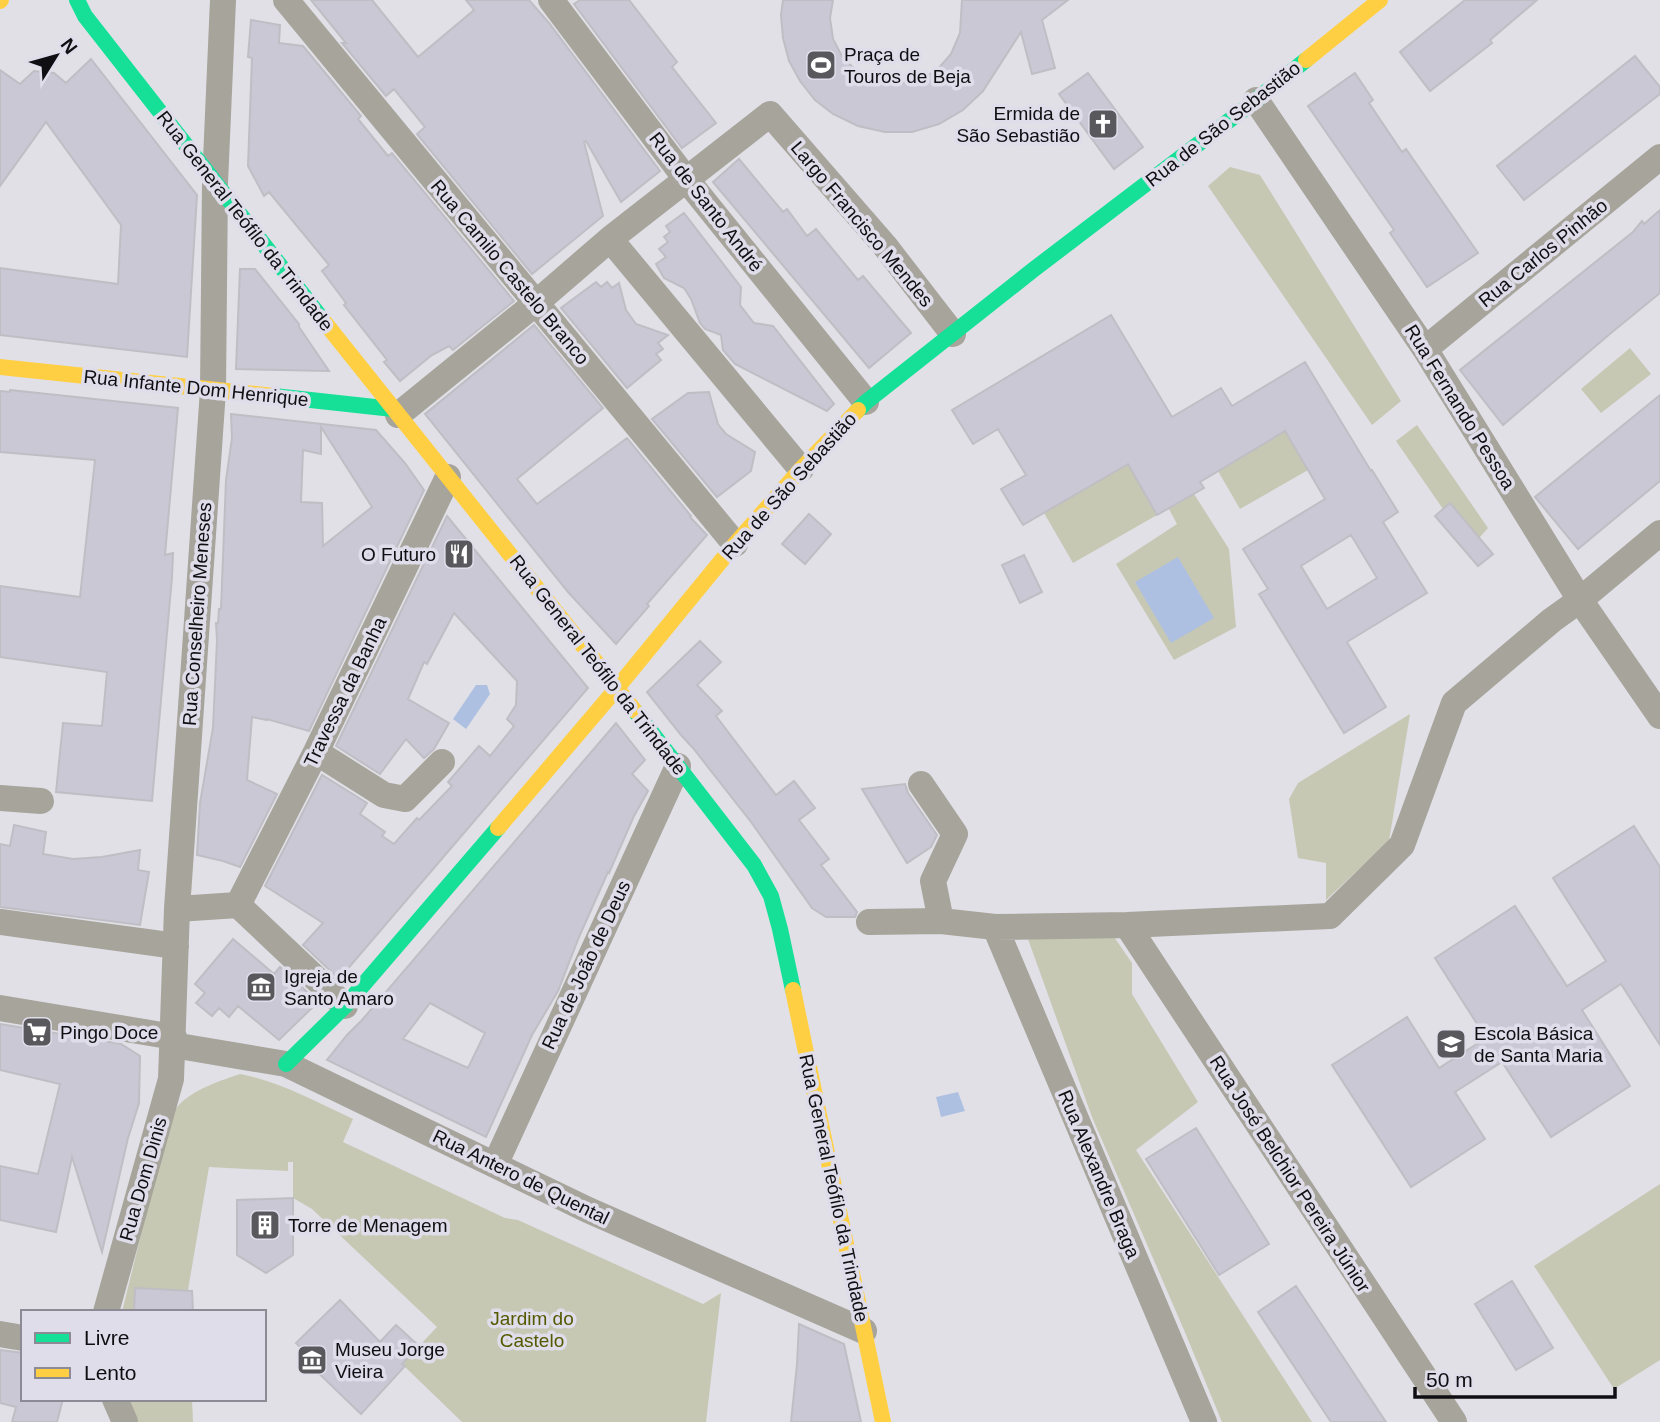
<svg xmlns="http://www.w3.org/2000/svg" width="1660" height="1422" font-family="Arial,sans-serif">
<rect width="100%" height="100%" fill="#e1e0e7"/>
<path fill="#c6c8b3" d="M1230,167l30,8 141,226 -29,24 -164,-239z
M1630,348l21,26 -50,39 -20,-24z
M1417,425l71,103 -9,10 -28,-35 -8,6 -47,-68z
M1285,431l23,39 -68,39 -22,-38z
M1128,464l29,51 -84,48 -29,-50z
M1194,494l35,55 7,78 -62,33 -58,-96 61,-40 -8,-15z
M1410,714l-21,127 -63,59v-37l-28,-5 -9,-59 9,-16z
M1112,934l20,29v31l66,108 -62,48 176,272h-90l-38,-92 -92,-213 -64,-178z
M240,1074c40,8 77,28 113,45l-10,23 162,76 13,2 185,84 18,-11 -15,129h-244l-60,-58 35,-37 -125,-118 -19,-11v-36h-5v9l-79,-4 -21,123 -3,1v21h-63l43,-175c2,-8 4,-19 9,-26 14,-20 43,-29 66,-37z
M1660,1184v176l-46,29 -80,-123z
M125,1399h67l1,23h-55z"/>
<path fill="#aec0e1" d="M1178,557l36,61 -43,25 -36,-61z
M476,685h11l3,9 -24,35 -13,-10z
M958,1092l7,19 -24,6 -5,-20z"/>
<path fill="#cac8d5" stroke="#bfbec4" stroke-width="2" fill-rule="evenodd" d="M311,0h61l46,57 56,-47 -8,-10h63l20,23 111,148 -39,31 -35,-61 -2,1 19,74 -71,58 -115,-140 8,-7 -31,-38 -8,7 -44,-53h4z
M580,0h49l48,62 -5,5 44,56 -34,25 -108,-144z
M783,0h50l-3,18 3,21 10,19 15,14 20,9 20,3 21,-4 18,-10 14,-16 9,-21 2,-33h106l-26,20 13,48 -23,6 -11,-42 -38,59 -20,19 -24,14 -27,8h-27l-27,-6 -25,-12 -18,-14 -15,-19 -11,-20 -6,-23 -2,-23z
M1465,0h72l-47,40 2,3 -62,48 -30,-39z
M251,20l29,5 -1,18 24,3 58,70 -3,3 30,37 4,-3 122,148 -61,49 -4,-4 -17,9 -32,26 -16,-19 3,-2 -43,-55 2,-2 -24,-32 7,-6 -60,-73 -5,4 -16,-30 4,-108 -4,-1z
M1635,56l25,31v7l-136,106 -27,-34z
M91,59l106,136 -10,162 -187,-22v-67l118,16 3,-59 -75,-103 -46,64v-116l20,14 14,-13 20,2 12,10z
M1088,73l55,74 -29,22 -55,-75z
M1355,73l18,27 -4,3 33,49 4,-3 72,104 -51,34 -37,-54 4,-3 -86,-124z
M739,159l44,53 4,-3 20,27 9,-7 42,51 5,-4 48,57 -42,35 -156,-186z
M1660,210v83l-49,40 -108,92 -43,-55 173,-138 9,-11 2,3z
M684,213l57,74 -1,18 14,18 19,3 61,78 -7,7 -92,-47 -12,-14 -2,-15 -16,-6 -5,-6 -9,-24 -7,-11 -20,-10 -8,-14 10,-7 -7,-8 9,-7 -4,-5 6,-5 -4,-6z
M240,269h15l44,55v3l30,44 -93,-2z
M596,282l5,5 6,-5 5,6 7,-5 7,27 10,14 32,11 -10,8 5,6 -7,5 5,6 -34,28 -66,-80z
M1111,315l61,102 49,-29 11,18 73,-44 66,109 1,-1 26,42 -15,10 44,71 -80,49 39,65 -42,26 -85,-139 9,-5 -25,-40 82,-50 -40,-68 -85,51 4,6 -47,27 -29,-51 -105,61 -22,-36 25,-14 -28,-46 -25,15 -21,-34zM1351,535l26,43 -50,31 -26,-43z
M534,325l69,83 -86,71 20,25 90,-66 64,78 -1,1 17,18 -60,69 2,2 -33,38 -48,-52 -143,-178z
M10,390l168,18 -13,147 8,-2 -1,24 -20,224 -96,-9 7,-69 39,3 5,-54 -107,-15v-71l80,11 15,-137 -95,-8v-61l10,1z
M709,392l9,32 3,4 5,6 29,18 -4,19 -34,26 -65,-78 36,-26z
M1660,395v86l-82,68 -43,-52z
M231,414l145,16 29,33 19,27 -115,241 -42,-12v1l-15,-3 -5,63 30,14 -37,73 -17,-6 -26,-6 3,-52 13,-75 4,-88 -1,-17h2l1,-14h2l5,-129 6,-42zM321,427l51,80 -49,39 -1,-43 -21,-1 2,-52 18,4z
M1450,503l43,51 -15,12 -43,-50z
M809,514l22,20 -26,30 -23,-20z
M447,516l141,172 -249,291 -36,-34 20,-22 -58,-37 57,-111 45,28 -7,11 25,18 -3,4 12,8 23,-26 2,2 33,-34 -4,-4 31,-36 11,10 24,-30 -7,-7 9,-14 1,-24 -63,-68 -27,51 -3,-2 -16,37 41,24 -15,26 -10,9 -18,-19 -26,35 -44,-28z
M1024,555l18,37 -22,11 -18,-38z
M700,641l21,21 -24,23 25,26 -6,5 60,79 18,-14 21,27 -16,12 30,39 -8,6 36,47 -2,5h-29l-14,-9 -61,-86 -58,-74 -12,-13 -34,-43z
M616,723l29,37 -13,14 16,17 -14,25 -25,57 -1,-1 -29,65 -21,54 -26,44 -46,102 -159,-77 20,-25 15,-15zM430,1003l55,30 -17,35 -65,-29z
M905,784l3,9 29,42 -6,12 -24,16 -45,-74z
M14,825l32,7 -3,22 30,5 29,-2 38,-7 -2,20 11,2 -9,53 -140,-18v-63l10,2z
M1634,826l26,41v178l-39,-61 -39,26 48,76 -79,51 -49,-75 -47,30 30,47 -74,48 -79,-122 75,-48 32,51 47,-30 -51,-80 80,-52 52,80 39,-25 -53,-83z
M233,939l41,35 6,-7 38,35 -39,38 -41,-34 -9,11 -10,-9 -7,8 -16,-13 9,-10 -10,-9z
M0,1024l121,20 19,12 -1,47 -11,35 -26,114 -30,-95 -16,75 -56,-12v-54l38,8 22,-90 -60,-14z
M1196,1128l73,116 -50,31 -73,-116z
M293,1198v57l-27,18 -29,-18v-55z
M1512,1281l41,67 -37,22 -41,-66z
M1296,1286l90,136h-55l-73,-110z
M135,1288l57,3 1,21h-59z
M340,1300l40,42 16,-17 23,21 -17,18 3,2 -44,48 -55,-53 4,-4 -14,-14z
M799,1324l45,20 17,78h-70l6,-58z
M0,1350l23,3v46h40l-6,23h-45l4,-15 -16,-4z"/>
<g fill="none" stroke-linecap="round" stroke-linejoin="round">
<path stroke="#a6a49b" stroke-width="26" d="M286,0l449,544
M551,0l135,179 180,223
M1256,100l169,249 155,251 80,116
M610,239l191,230
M1425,349l235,-192
M398,415l138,-112 74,-64 160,-125 115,132 68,88
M316,752l68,43 21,4 37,-37
M921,784l34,50 -22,47 8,40
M0,798l41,3
M238,905l78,-153 132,-275
M177,909l61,-4 107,101
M0,922l176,24
M869,922l72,-1 54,6 132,-2 203,-9 72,-71 52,-142 98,-83 28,-20 80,-67
M1127,925l327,497
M995,927l209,495
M0,1008l174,29
M173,1045l113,19 302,146 276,121
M495,1165l183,-399
M106,1312l65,-233 6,-170 36,-519 2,-207 8,-183
M0,1334l23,4
M115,1399l10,23"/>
<path stroke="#16e098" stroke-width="16" d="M77,0l8,16 237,303
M274,396l119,13
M858,410l8,-8 167,-132 223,-170 50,-40
M635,711l119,154 17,31 9,33 13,61
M286,1064l59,-58 153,-178"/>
<path stroke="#ffcf43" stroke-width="16" d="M0,1l1,-1
M1306,60l74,-60
M322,319l313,392
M0,367l274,29
M498,828l119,-140 118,-144 66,-75 57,-59
M793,990l90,432"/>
</g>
<defs>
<g id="stadium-square" transform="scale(1.575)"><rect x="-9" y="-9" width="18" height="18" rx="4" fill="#58585d" stroke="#e0ddea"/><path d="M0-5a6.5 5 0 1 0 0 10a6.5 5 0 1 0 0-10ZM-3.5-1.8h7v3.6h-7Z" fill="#fff"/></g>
<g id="church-square" transform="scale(1.575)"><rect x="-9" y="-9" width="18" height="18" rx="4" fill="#58585d" stroke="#e0ddea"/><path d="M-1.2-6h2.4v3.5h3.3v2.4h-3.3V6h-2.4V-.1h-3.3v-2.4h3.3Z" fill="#fff"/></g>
<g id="restaurant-square" transform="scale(1.575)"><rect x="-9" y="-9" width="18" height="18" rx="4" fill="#58585d" stroke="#e0ddea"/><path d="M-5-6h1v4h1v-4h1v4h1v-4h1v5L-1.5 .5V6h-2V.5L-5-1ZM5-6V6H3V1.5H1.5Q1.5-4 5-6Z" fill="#fff"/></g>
<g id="museum-square" transform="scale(1.575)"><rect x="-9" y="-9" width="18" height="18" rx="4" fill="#58585d" stroke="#e0ddea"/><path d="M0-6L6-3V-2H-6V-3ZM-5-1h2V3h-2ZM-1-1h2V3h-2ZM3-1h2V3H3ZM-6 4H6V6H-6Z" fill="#fff"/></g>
<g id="supermarket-square" transform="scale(1.575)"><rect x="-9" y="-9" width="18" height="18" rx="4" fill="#58585d" stroke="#e0ddea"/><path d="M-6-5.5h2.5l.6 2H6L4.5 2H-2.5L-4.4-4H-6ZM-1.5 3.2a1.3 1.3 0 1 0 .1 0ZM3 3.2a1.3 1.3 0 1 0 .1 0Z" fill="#fff"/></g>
<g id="school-square" transform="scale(1.575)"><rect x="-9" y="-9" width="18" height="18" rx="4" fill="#58585d" stroke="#e0ddea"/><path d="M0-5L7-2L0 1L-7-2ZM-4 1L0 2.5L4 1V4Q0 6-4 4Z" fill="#fff"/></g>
<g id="building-square" transform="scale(1.575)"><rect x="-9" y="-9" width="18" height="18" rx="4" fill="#58585d" stroke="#e0ddea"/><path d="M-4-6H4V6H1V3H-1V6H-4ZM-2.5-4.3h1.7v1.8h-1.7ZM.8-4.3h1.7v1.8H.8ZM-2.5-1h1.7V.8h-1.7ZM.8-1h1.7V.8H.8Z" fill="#fff"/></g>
</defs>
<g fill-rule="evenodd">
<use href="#stadium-square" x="821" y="65"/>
<use href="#church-square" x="1103" y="124"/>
<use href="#restaurant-square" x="459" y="554"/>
<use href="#museum-square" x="261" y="987"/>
<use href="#supermarket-square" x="37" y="1032"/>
<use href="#school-square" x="1451" y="1044"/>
<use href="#building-square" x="265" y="1225"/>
<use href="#museum-square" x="312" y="1360"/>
</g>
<g text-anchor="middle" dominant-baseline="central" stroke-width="7" stroke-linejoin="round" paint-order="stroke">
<g font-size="19" fill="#0f0e12" stroke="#e0ddea" text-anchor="start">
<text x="844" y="54">Praça de<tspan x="844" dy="22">Touros de Beja</tspan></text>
<text x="1080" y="113" text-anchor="end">Ermida de<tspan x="1080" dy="22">São Sebastião</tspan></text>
<text x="436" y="554" text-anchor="end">O Futuro</text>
<text x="284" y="976">Igreja de<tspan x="284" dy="22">Santo Amaro</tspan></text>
<text x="60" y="1032">Pingo Doce</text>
<text x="1474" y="1033">Escola Básica<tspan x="1474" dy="22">de Santa Maria</tspan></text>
<text x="288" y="1225">Torre de Menagem</text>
<text x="335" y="1349">Museu Jorge<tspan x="335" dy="22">Vieira</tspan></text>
</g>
<g font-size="19" fill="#0f0e12" stroke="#e0ddea">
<text transform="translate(1223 124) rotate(-38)">Rua de São Sebastião</text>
<text transform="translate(706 202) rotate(52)">Rua de Santo André</text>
<text transform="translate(245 221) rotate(52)">Rua General Teófilo da Trindade</text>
<text transform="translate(862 224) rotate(50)">Largo Francisco Mendes</text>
<text transform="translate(1543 253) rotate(-39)">Rua Carlos Pinhão</text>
<text transform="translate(510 272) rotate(50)">Rua Camilo Castelo Branco</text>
<text transform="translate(196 388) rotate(6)">Rua Infante Dom Henrique</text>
<text transform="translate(1460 407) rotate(58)">Rua Fernando Pessoa</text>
<text transform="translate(789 486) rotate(-48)">Rua de São Sebastião</text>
<text transform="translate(197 614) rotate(-86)">Rua Conselheiro Meneses</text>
<text transform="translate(598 665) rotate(52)">Rua General Teófilo da Trindade</text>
<text transform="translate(345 692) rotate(-64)">Travessa da Banha</text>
<text transform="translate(586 965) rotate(-65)">Rua de João de Deus</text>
<text transform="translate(1099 1174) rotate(67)">Rua Alexandre Braga</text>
<text transform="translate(1290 1174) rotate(57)">Rua José Belchior Pereira Júnior</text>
<text transform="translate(521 1177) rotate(26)">Rua Antero de Quental</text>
<text transform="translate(143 1179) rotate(-74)">Rua Dom Dinis</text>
<text transform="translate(834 1188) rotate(78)">Rua General Teófilo da Trindade</text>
</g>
<g font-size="19" fill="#545900" stroke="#e0ddea">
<text x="532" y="1318">Jardim do<tspan x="532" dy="22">Castelo</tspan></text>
</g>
</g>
<rect x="21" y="1310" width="245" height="91" fill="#e0ddea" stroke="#8c8a94" stroke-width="2"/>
<rect x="35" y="1333" width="35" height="10" fill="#16e098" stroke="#8c8a94" stroke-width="2"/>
<text x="84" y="1345" font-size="21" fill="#0f0e12">Livre</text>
<rect x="35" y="1368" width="35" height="10" fill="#ffcf43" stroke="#8c8a94" stroke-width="2"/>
<text x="84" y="1380" font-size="21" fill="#0f0e12">Lento</text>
<g transform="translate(56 56) rotate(53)" stroke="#e0ddea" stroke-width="5" paint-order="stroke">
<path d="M0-5L12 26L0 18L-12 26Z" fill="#0f0e12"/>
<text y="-10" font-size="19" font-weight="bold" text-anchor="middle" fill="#0f0e12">N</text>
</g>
<path d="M1415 1387v10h200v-10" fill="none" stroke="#0f0e12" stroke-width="3.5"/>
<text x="1426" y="1387" font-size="21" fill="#0f0e12" stroke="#e0ddea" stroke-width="5" paint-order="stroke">50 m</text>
</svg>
